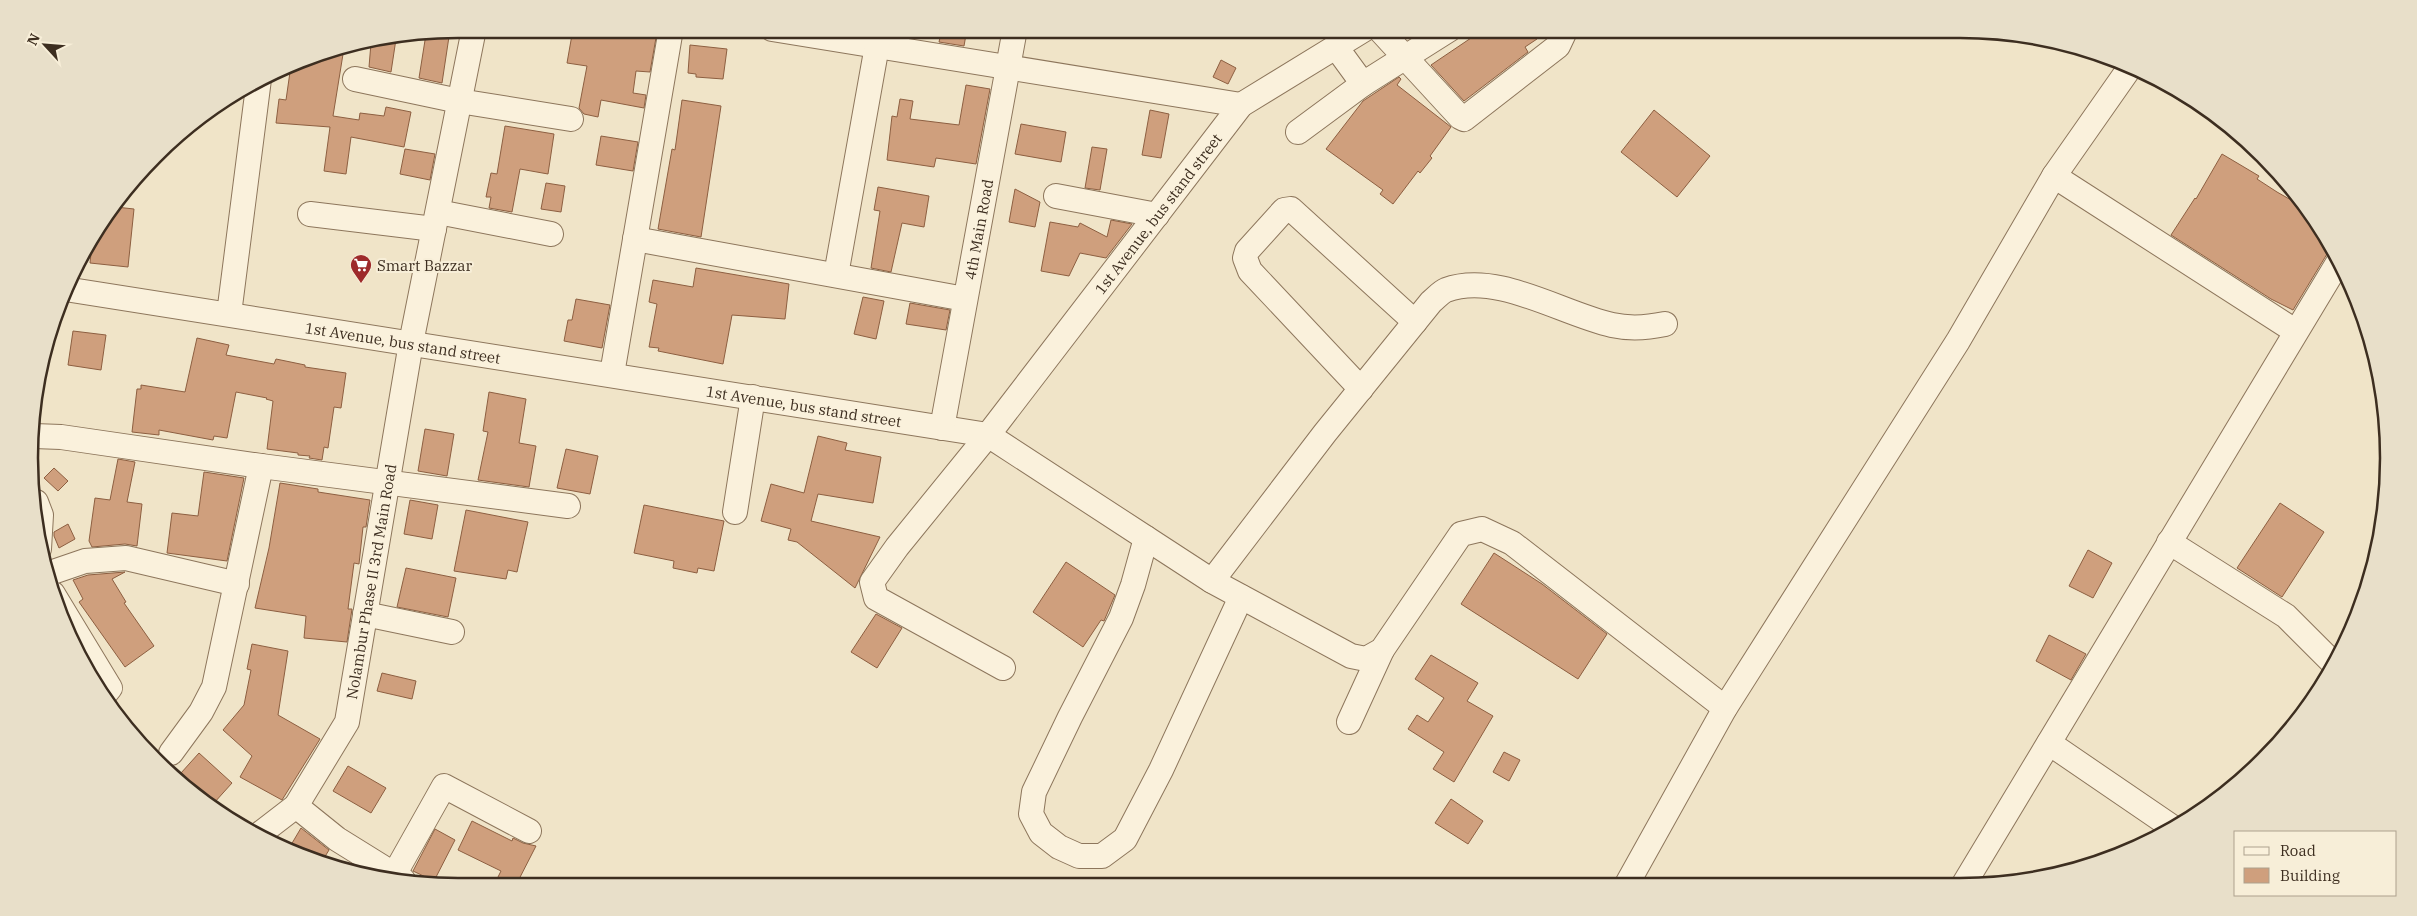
<svg xmlns="http://www.w3.org/2000/svg" width="2417" height="916" font-family="'IBM Plex Serif',serif">
<rect width="100%" height="100%" fill="#f0e4c8"/>
<path fill="#cf9f7d" stroke="#8d5f41" d="M573,29h36l26,4 1,-4 21,3 -7,40 -14,-1 -3,22 13,2 -2,13 -43,-8 -3,17 -14,-3 -5,-6 8,-42 -20,-3z
M942,29h25l-3,17 -25,-4z
M1481,29h50l6,10 -12,8 3,5 -64,49 -33,-36 40,-27 -1,-2z
M450,30l-8,53 -23,-5 7,-44z
M396,39l-5,33 -22,-5 2,-24z
M690,45l37,4 -4,30 -27,-2v-3l-8,-1z
M344,48l-11,68 26,4 1,-7 24,3 2,-9 25,5 -7,35 -53,-10 -5,37 -22,-3 6,-44 -54,-4 3,-24 7,1 5,-35 29,-13z
M1221,60l15,8 -8,16 -15,-7z
M1399,77l2,2 -4,6 54,42 -21,29 2,2 -12,15 -2,-2 -25,33 -13,-10 3,-4 -57,-41 37,-48z
M966,85l24,4 -14,75 -40,-6 -2,9 -47,-7 5,-44 5,1 3,-18 13,2 -3,18 49,6z
M682,100l39,6 -20,131 -43,-8 14,-80 3,1z
M1150,110l19,4 -8,44 -19,-3z
M1654,110l56,46 -33,41 -56,-45z
M1021,124l45,8 -5,30 -46,-8z
M505,126l49,8 -6,40 -28,-5 -8,43 -23,-4 2,-11h-5l5,-24 6,1z
M601,136l37,6 -5,29 -37,-6z
M1092,147l15,2 -7,41 -15,-2z
M405,149l30,5 -5,26 -30,-6z
M2222,154l37,22 -2,3 20,13 28,16 28,41 -6,5 -34,56 -22,-11 -100,-64 24,-37 1,1z
M546,183l19,3 -4,26 -20,-3z
M878,187l51,9 -5,31 -22,-4 -11,49 -20,-4 9,-57 -6,-1z
M1015,189l25,13 -5,25 -26,-5z
M116,207l18,2 -6,58 -38,-4 3,-28z
M1111,220l21,4 -26,34 -26,-5 -11,23 -28,-5 9,-49 28,5 2,-4 27,14z
M696,268l93,16 -4,35 -53,-4 -9,49 -65,-13 1,-3 -10,-1 8,-43 -8,-2 4,-22 40,7z
M863,297l21,4 -8,38 -22,-5z
M576,299l34,6 -8,43 -38,-7 4,-21h4z
M910,303l40,7 -4,20 -40,-6z
M73,331l33,4 -5,35 -33,-5z
M197,338l32,7 -3,10 48,9 2,-5 29,6v2l41,6 -5,35 -7,-1 -6,41 -4,-1 -2,13 -13,-2 1,-2 -12,-1v-2l-31,-4 6,-48 -7,-2 1,-1 -31,-6 -9,46 -13,-2 -1,4 -54,-10v5l-27,-3 5,-43h4v-4l44,7z
M489,392l37,7 -7,44 17,3 -7,41 -51,-7 10,-48 -5,-1z
M425,429l29,5 -7,42 -29,-5z
M818,436l29,7 -2,7 36,7 -8,46 -55,-9 -7,27 69,16 -25,51 -58,-46 -9,-2 3,-11 -30,-8 10,-37 33,9z
M566,449l32,7 -8,38 -33,-6z
M118,459l17,3 -8,40 15,2 -5,42 -12,-2 -33,3 -3,-6 6,-43 15,2z
M54,468l14,13 -10,10 -14,-13z
M204,472l40,6 -17,83 -60,-8 5,-40 26,3z
M280,483l38,6v3l52,8 -4,27h-3l-4,37 -5,-1 -6,46h4l-5,33 -43,-4 2,-22 -51,-8 14,-60z
M410,500l28,5 -6,34 -28,-5z
M2280,503l44,29 -42,65 -45,-29z
M644,505l80,16 -10,50 -16,-3 -1,5 -24,-5 1,-7 -40,-8z
M466,510l62,12 -11,50 -9,-2 -2,9 -52,-8z
M68,524l7,15 -16,9 -5,-12v-4z
M2088,550l24,13 -19,35 -24,-12z
M1494,553l48,31 65,50 -29,45 -117,-75z
M1066,562l49,33 -11,26 -3,-1 -18,27 -50,-35z
M406,568l50,10 -8,39 -51,-10z
M125,572l-13,7 14,23 -2,1 30,43 -29,21 -46,-65 4,-3 -10,-19 15,-5z
M876,614l26,14 -25,40 -26,-16z
M2049,635l37,19 -15,26 -35,-19z
M252,644l36,7 -10,64 42,24 -38,61 -42,-23 12,-21 -29,-26 21,-25 7,-35 -4,-1z
M1431,655l47,28 -11,18 26,15 -39,66 -21,-13 11,-17 -36,-23 9,-14 11,7 16,-24 -29,-19z
M382,673l34,8 -4,18 -35,-8z
M1504,752l16,8 -11,21 -16,-9z
M199,753l33,30 -18,20 -33,-30z
M348,766l38,22 -15,25 -38,-22z
M1451,799l32,22 -15,23 -33,-21z
M472,821l40,20 1,-3 10,5 13,3 -21,41h-22l8,-16 -43,-21z
M301,828l28,22 -8,13 -33,-13z
M435,829l20,11 -21,41 -21,-10z"/>
<g fill="none" stroke-linecap="round" stroke-linejoin="round">
<g stroke="#8d765c" stroke-width="26">
<g id="minor">
<path d="M772,29l469,76"/>
<path d="M1379,29l81,88 4,2 94,-73 8,-17"/>
<path d="M1336,47l27,37 87,-55"/>
<path d="M355,79l104,22 112,18"/>
<path d="M1298,132l65,-48"/>
<path d="M2054,176l241,155"/>
<path d="M1056,196l101,19"/>
<path d="M438,212l113,22"/>
<path d="M310,214l124,15"/>
<path d="M635,239l330,60"/>
<path d="M836,275l44,-246"/>
<path id="s1" d="M65,289l923,146 158,103 -13,47 -12,33 -51,99 -36,75 -3,22 10,19 18,14 20,9h23l23,-17 36,-69 80,-173"/>
<path d="M229,314l30,-235"/>
<path d="M612,374l59,-345"/>
<path d="M1361,389l-111,-118 -5,-13 2,-7 37,-41 7,-1 124,113"/>
<path id="s2" d="M942,428l73,-399"/>
<path d="M34,436l27,1 200,29 307,40"/>
<path d="M36,502l5,13 -2,34"/>
<path d="M735,512l18,-115"/>
<path d="M1146,538l66,43 139,75 15,3 16,-9 79,-116 21,-5 30,14 213,165"/>
<path d="M2169,542l117,74 46,46"/>
<path d="M47,574l38,-13 41,-3 111,26"/>
<path d="M1212,581l113,-148 106,-131c5,-4 10,-10 15,-12 51,-19 116,24 166,35 18,4 34,3 53,-1"/>
<path d="M53,594l57,94 -8,10"/>
<path d="M365,614l87,18"/>
<path id="s3" d="M1003,668l-127,-70 -4,-16 25,-35 91,-112 253,-330 124,-76"/>
<path d="M1349,722l33,-72"/>
<path d="M2049,743l123,84"/>
<path d="M171,753l30,-41 13,-25 47,-221"/>
<path d="M296,806l41,33 66,41"/>
<path id="s4" d="M257,836l39,-30 51,-84 64,-379 63,-314"/>
<path d="M394,875l50,-89 85,45"/>
<path d="M1627,884l98,-176 233,-367 96,-165 77,-110"/>
<path d="M1964,884l375,-623"/>
</g>
</g>
<use href="#minor" stroke="#faf1dc" stroke-width="24"/>
</g>
<defs>
<g id="supermarket-pin" transform="scale(1.125)"><path d="M0 17L-7.5 6A9.5 9.5 0 1 1 7.5 6Z" fill="#9e2a2b" stroke="#f7eed8"/><path d="M-6-5.5h2.5l.6 2H6L4.5 2H-2.5L-4.4-4H-6ZM-1.5 3.2a1.3 1.3 0 1 0 .1 0ZM3 3.2a1.3 1.3 0 1 0 .1 0Z" fill="#fff"/></g>
</defs>
<g fill-rule="evenodd">
<use href="#supermarket-pin" x="361" y="265"/>
</g>
<g text-anchor="middle" dominant-baseline="central" stroke-width="4" stroke-linejoin="round" paint-order="stroke">
<g font-size="15" fill="#3d2e20" stroke="#f7eed8">
<text stroke="none"><textPath href="#s3" startOffset="628">1st Avenue, bus stand street</textPath></text>
<text stroke="none"><textPath href="#s2" startOffset="202">4th Main Road</textPath></text>
<text stroke="none"><textPath href="#s1" startOffset="342">1st Avenue, bus stand street</textPath></text>
<text stroke="none"><textPath href="#s1" startOffset="748">1st Avenue, bus stand street</textPath></text>
<text stroke="none"><textPath href="#s4" startOffset="290">Nolambur Phase II 3rd Main Road</textPath></text>
</g>
<g font-size="15" fill="#3d2e20" stroke="#f7eed8" text-anchor="start">
<text x="377" y="265">Smart Bazzar</text>
</g>
</g>
<path d="M0 0H2417V916H0ZM458 38H1960A420 420 0 0 1 2380 458V458A420 420 0 0 1 1960 878H458A420 420 0 0 1 38 458V458A420 420 0 0 1 458 38Z" fill="#e8dfc9" fill-rule="evenodd"/>
<path fill="none" stroke="#3d2e20" stroke-width="2.5" d="M458 38H1960A420 420 0 0 1 2380 458V458A420 420 0 0 1 1960 878H458A420 420 0 0 1 38 458V458A420 420 0 0 1 458 38Z"/>
<rect x="2234" y="831" width="162" height="65" fill="#f7eed8" stroke="#ada18e"/>
<rect x="2244" y="847" width="25" height="8" fill="#faf1dc" stroke="#ada18e"/>
<text x="2280" y="856" font-size="15" fill="#3d2e20">Road</text>
<rect x="2244" y="868" width="25" height="15" fill="#cf9f7d" stroke="#ada18e"/>
<text x="2280" y="881" font-size="15" fill="#3d2e20">Building</text>
<g transform="translate(45 45) rotate(296)" stroke="#f7eed8" stroke-width="4" paint-order="stroke">
<path d="M0-4L9 19L0 12L-9 19Z" fill="#3d2e20"/>
<text y="-8" font-size="14" font-weight="bold" text-anchor="middle" fill="#3d2e20">N</text>
</g>
</svg>
